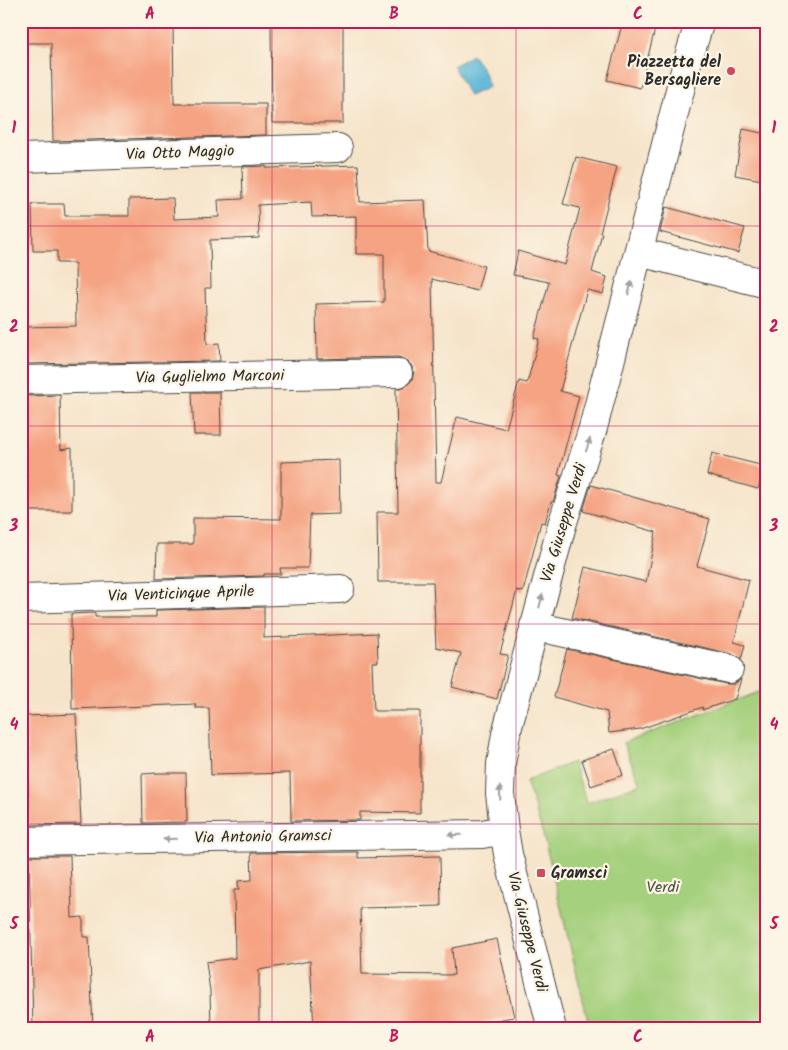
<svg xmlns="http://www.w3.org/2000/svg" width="788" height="1050" font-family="Kalam,sans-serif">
<rect width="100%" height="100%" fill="#fcf5e5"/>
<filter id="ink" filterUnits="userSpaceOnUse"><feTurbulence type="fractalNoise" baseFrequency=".02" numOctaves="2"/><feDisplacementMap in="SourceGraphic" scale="10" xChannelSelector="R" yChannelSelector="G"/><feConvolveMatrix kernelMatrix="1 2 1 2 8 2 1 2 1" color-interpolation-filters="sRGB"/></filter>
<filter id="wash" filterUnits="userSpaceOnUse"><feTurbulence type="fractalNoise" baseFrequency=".0096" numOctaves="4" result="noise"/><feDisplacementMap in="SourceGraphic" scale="20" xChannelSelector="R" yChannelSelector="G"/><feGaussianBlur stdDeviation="1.12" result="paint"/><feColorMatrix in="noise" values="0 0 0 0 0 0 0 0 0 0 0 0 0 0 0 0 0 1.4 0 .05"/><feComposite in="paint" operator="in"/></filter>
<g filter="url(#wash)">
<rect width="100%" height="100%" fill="#f6e4ca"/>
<path fill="#a5d07d" stroke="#687e54" d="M767,689v340h-177l-47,-195 -17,-53 47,-19 14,41 53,-19 -17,-41z"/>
<path fill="#59b6d7" stroke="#427081" d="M472,55l11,15 6,17 -20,9 -16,-30z"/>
<g id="blocks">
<path fill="#f5a382" d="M21,21h152l1,83h92v31l-213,6 -2,-98h-30z
M271,21h72v102h-71z
M623,21h34l-17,67 -33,-8z
M743,129l24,5v47l-32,-6z
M576,157l41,10 -17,66h2l-10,39 15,5 -4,17 -16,-4 -27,101 19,5 -21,79 3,1 -8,26h-2l-6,21 -4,-1 -18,70 -6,-2 -17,64 8,1 -11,44 -45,-12 9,-34 -25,-6 -3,-65h-55l-1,-70h21l-2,-123 10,-3 6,-6 2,-8 -3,-7 -5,-5 -8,-3 -81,2 -1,-55 68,-2v-48h-28v-38l-44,1 -1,-15 -53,3 1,33 -49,2 1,48h-6l2,56 12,-1 1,18 -199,3v-37l55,-1 -1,-63h-18v-12h-24l-1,-47h32l1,12h64v-17l44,-1 1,21 45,-2 -1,-17 25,-1 -1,-32 24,-1v2h4l88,-3 2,37 65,-2 3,51 56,15 -7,25 -45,-12 4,203h5l16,-65 49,12 13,-48 8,2 12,-44 -5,-1 15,-56 -36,-7 5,-24 47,14 15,-57 -17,-4z
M666,207l79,21 -7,25 -78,-21z
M192,392h28l1,43h-27z
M60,395l1,55 11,-2v63h-45v-39h-4v-74l4,-2z
M712,453l52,13 -6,23 -51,-14z
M339,460l1,54 -30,1 -2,53h-28l1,6h-17v2l-108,3 1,-35h36v-26l88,1v-57z
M591,485l119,34 -13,47 52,14 -15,62 11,3 -4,15 -9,-6 -160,-36 13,-51 61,15 10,-50 -73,-21z
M264,607v31l113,-5 1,29h-6l2,49h46v102l-60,-1v8l-69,1 -1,-48 -79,2 -2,-67h-14l1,-4 -124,5 -1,-95 24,-1v4h61v-7z
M567,649l159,35h8l7,-5 -6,20 -33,11 1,-3 -63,22 -31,4 -2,-21 -53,-15z
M76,714l5,110 -52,1 -3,-109z
M614,749l9,26 -32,11 -9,-26z
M158,773h28l1,49 -44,1 -1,-49z
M358,852v6l82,-2 1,50 -81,2 2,66 92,1 -2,-27 45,-9 17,78 -71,12h-86v-5l-43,4 -4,-67 -51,9v59h-48l-1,-38 -4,-29 29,-4 -1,-68h5l-1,-9 14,-1 -1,-27z
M29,856h41l2,62 11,-1v20h6l4,92h-60z"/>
</g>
</g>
<g filter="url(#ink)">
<use href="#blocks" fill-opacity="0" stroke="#494743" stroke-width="1"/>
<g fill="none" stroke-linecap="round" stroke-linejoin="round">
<g stroke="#494743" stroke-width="30">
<path id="minor" d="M21,158l317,-10
M639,252l128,32
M21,380l377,-7
M21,599l319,-10
M534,626l195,43
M21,841l461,-7 22,-4
M552,1029l-44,-175 -4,-24 -4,-37 1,-29 5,-30 56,-209 31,-97 94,-365 13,-42"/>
</g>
<use href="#minor" stroke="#fff" stroke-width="28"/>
</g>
<defs><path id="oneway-solid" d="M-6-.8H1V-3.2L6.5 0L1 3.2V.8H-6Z" transform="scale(1.25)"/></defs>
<g fill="#a0a0a0">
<use href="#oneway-solid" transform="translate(630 288) rotate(-75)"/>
<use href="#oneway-solid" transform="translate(588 445) rotate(-72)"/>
<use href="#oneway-solid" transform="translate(541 601) rotate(-75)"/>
<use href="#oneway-solid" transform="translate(500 793) rotate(-92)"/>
<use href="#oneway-solid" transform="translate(455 835) rotate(179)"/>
<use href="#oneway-solid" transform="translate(170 839) rotate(179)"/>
</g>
</g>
<path fill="none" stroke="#c2185b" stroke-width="1" stroke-opacity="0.55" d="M272,21v1008M516,21v1008M21,226h746M21,426h746M21,624h746M21,824h746"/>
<g fill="#d1495b" stroke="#fcf5e5" stroke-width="2">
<circle cx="731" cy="71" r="5"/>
<rect x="536" y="868" width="10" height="10" rx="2.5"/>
</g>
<g text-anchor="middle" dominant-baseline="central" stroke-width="4.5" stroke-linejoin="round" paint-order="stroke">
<g font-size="16" font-weight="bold" fill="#2b2b2b" stroke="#fcf5e5" text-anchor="end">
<text x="721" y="62">Piazzetta del<tspan x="721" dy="18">Bersagliere</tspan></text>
<text x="551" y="873" text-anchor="start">Gramsci</text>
</g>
<g font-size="16" fill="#2b2b2b" stroke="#fcf5e5">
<text transform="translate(180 153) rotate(-2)">Via Otto Maggio</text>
<text transform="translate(210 377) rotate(-1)">Via Guglielmo Marconi</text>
<text transform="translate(564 523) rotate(-73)">Via Giuseppe Verdi</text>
<text transform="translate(181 594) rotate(-2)">Via Venticinque Aprile</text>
<text transform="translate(263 837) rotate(-1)">Via Antonio Gramsci</text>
<text transform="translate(527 932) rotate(76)">Via Giuseppe Verdi</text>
</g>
<g font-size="16" fill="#4a5440" stroke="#fcf5e5">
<text x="663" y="887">Verdi</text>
</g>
</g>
<rect width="788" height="1050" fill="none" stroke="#fcf5e5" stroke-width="55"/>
<rect x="28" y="28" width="732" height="994" fill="none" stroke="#c2185b" stroke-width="2"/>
<g font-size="16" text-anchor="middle" font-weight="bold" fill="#c2185b">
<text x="150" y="19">A</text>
<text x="394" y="19">B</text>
<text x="638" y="19">C</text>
<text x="14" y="133">1</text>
<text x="774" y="133">1</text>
<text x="14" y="332">2</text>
<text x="774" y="332">2</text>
<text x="14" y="531">3</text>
<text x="774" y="531">3</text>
<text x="14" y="730">4</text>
<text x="774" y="730">4</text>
<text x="14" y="929">5</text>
<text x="774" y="929">5</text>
<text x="150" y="1042">A</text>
<text x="394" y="1042">B</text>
<text x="638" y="1042">C</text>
</g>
</svg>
